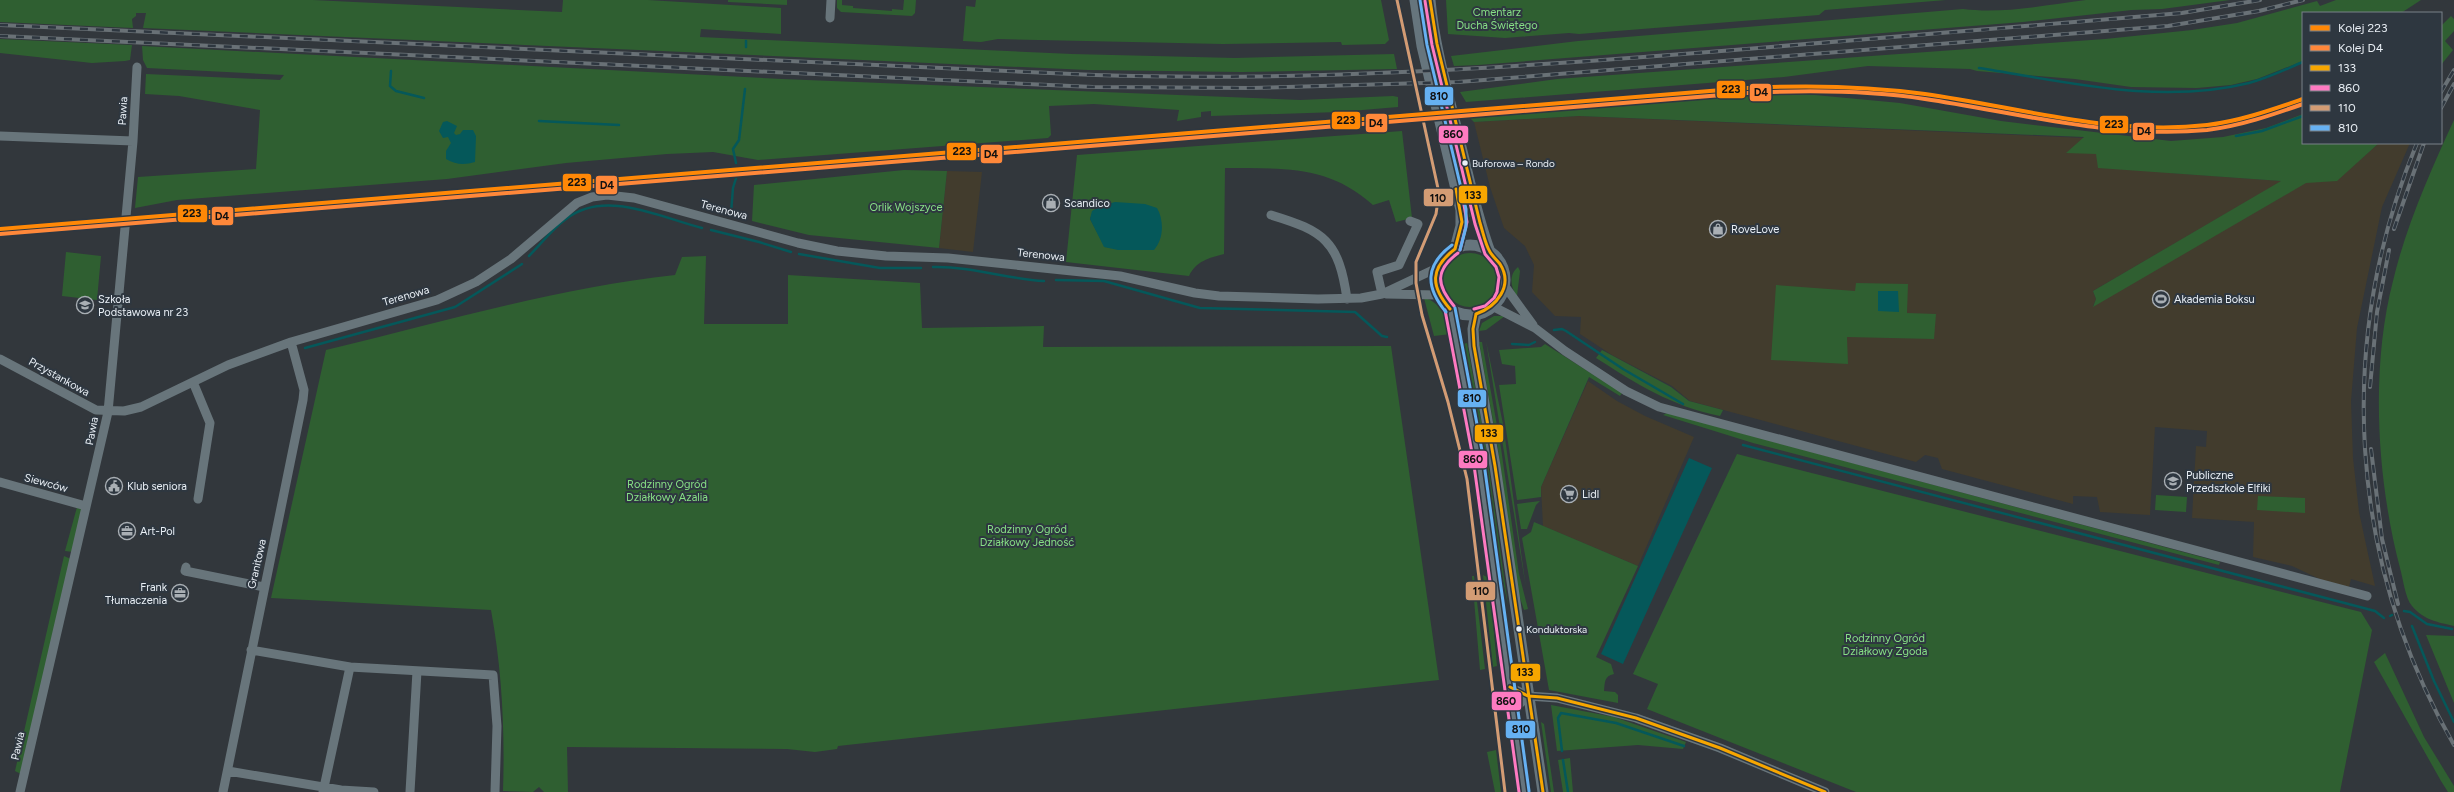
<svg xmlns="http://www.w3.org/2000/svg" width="2454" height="792" font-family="Figtree,sans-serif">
<rect width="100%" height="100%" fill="#32373c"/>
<path fill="#423c2d" d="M1579,116l506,22 86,35 111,8 -189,110 3,8 -3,7 234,-136 10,10 42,-37h31l-28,64 -25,121 -6,73 2,57 6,54 16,74 -24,-7 -2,8 -27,-7 -30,-14 -39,-9 1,-35 -62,-4 4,-72 10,1 1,-16 -52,-4 -5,88 -50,-3 -3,-15 -24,-1v8l-131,-35 -4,-11 -13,-3 -9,7 -226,-61 -18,-15 -60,-31 -32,-21 1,-17 -26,-1 -23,-24 2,-27 -9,-19 -21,-18 -14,-41 -16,-65z
M947,171l35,1 -9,80 -34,-4z
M1588,381l29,20 28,15 49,21 -56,129 -95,-40 -2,-39z"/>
<path fill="#2f5f31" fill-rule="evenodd" d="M0,0h313l249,12 1,-12h85l133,8v26l-80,-5 -1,8 372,17 163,4 159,-4 3,15 -155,3 -154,-2 -945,-42 3,-15h-10v3l-4,3 1,9 -133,-6z
M728,0h59v5l-59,-3z
M837,0h5v5l11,1v2l39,3v-2l11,1 1,-10h12l-1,13 -3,3 -71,-4 -4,-4z
M976,0h405l8,40 -4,4 -43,1 -1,-3 -118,2 -225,-5 -17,3 -18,-1 3,-35 9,1z
M1421,0h3l12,67h-4z
M1446,0h500l-121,10 -6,5 -240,19 -10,-1 -64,5 -57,-4z
M2086,0h144l-68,9 -30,1 -109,12 -545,43 -24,1 -3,-10 127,-15 385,-32c40,5 83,-4 123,-9z
M2336,0h85l-20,13h-98v48l-46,18 -26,6 -34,3 -66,-1 -56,-8 -98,-8 -7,-2 -102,-3 -84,11 -318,25 -6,-10 97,-13 548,-40 87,-9 45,-7 80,-22 3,5z
M2451,16l3,3v12l-9,10 8,9 -12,15v-39z
M0,39l132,6 -2,15 -5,1 -33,2 -92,-10z
M142,46l640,33 518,21 93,-4 5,1v10l-59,5 -128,4v-5l-10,1v5l-24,4 2,-11 -85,-6 -45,2 2,29 -3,3 -290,22 -45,-8 -46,2 -101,9 -119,16 -270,21 -42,8 3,-31 118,-8 4,-59 -81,-14 -34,-2 1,-20 134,6 4,-5 -137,-7 -4,-8z
M1783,92l117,11 101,18 170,20 52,-4 43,-9 37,-14v29h76l-42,38 -31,2 -213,124 3,-8 -3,-8 188,-110 -183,-13 -2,-14 -30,-1 18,-16 -505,-21 -105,6 -6,-6z
M1448,116l25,101h-6l-1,-14 -22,-86z
M2454,120v506c-17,-4 -30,-6 -42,-20 -7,-8 -9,-28 -12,-38 -23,-87 -30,-199 -7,-287 13,-55 37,-109 61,-161z
M1402,131l10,87 -16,4 -7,-22 -16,5c-46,-41 -90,-36 -148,-37l-1,86c-15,4 -28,7 -35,22l-123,-14 11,-107zM1101,206l39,43 -35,-2 -15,-28 3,-8z
M904,170l43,1 -8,77 -130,-13 -57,-14 2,-36z
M66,252l35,4 -4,44 -35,-4z
M1443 280a27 27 0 1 1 54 0a27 27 0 1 1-54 0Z
M706,256l-2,68h84v-49l132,8 2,45 122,-2 -1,21 348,-1 48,334 -601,66 -1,3 -22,3 -28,-3 -220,-2 1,45h-24l-5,-5 -6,5 -30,-1c2,-61 -1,-121 -12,-181l-220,-12 55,-248c116,-28 231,-62 349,-75l7,-18z
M1518,267l2,4 -3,25c-7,-9 -8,-22 1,-29z
M1856,283l52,1 -1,29 29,1 -2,25 -87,-2 1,27 -77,-4 5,-75 79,6z
M1424,298c16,3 24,22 27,36l-17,2z
M1494,316h11l-19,14 -7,1 3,-8z
M1486,341l17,83 23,164z
M1479,342h3l19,106 18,126 9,35 -4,1 -6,-18 -20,-143z
M1467,343l18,98 23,164 -11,-51 -16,-110 -18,-100z
M1545,344l77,49 -2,3 -31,-19 -48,110v10l-24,3 -18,-115 17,-1 -1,-18 -13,-2 -3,-14 42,-3z
M1602,350l69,37 18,14 34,9 -3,6c-49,-10 -83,-32 -124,-58z
M1667,413l553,149 -1,3 -466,-122 -90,-28z
M1737,454l624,158 11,18 -32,162h-484l-209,-83 11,-25 -25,-10z
M2156,495l31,2 -1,15 -31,-2z
M2258,496l47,2v15l-48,-3z
M1540,501l-4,4 -9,24h-6l-4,-25z
M77,507l5,3 -9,42 -8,-1z
M1534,522l104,44 -42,91 15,7 3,10c-10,2 -9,8 -10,17l11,1 3,3v8l-69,-13 -27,-152 9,-6z
M64,556l7,3 -50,215 -6,-3z
M1483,575l6,3 8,88 -4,1z
M1472,576h2l11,93 -5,1z
M2426,635l28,1v67z
M2385,653l39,84 30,49v6h-6l-7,-11 -67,-119z
M1551,705l63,12 72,25 -3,7 -45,-4 -81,6z
M1541,722l3,2 10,68h-3z
M1496,750l5,42h-6l-8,-40z
M1570,758l3,34h-10l-5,-32z"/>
<path fill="#05585a" d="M447,121l10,5 -3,7 2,2 4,-1 3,-4h10l3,6 -1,26c-10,3 -19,3 -29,-3v-8l5,-8 -3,-6 -5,1 -4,-7 4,-9z
M1115,202l30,2 12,4c7,12 7,31 -3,42h-36l-14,-3 -14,-28 2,-8 9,-5z
M1878,291h20l1,21 -21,-1z
M1689,458l23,10 -89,196 -22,-10z"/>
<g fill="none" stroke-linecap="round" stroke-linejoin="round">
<path stroke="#05585a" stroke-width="2.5" d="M746,41v6
M1979,68c89,14 181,37 270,15 19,-5 37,-14 54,-21
M391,71l-1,15 6,5 28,7
M539,121l80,4
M2236,136l26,-5 41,-15
M736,163l-3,-14 6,-9 6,-51
M731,213l2,-25 4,-13
M711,230l48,12 32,10
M799,254l81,14h41
M529,256c12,-12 23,-27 37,-37 39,-30 93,-2 136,9
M933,267c38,-1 74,12 111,14
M1056,280l48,1 96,27 155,4 27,24 5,1
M1554,330l8,-1 4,2 57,38 60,35
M1512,344l17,1 6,-3
M305,348l150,-41 67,-43
M1743,445l632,166 9,7
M2404,611l6,1 17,12 25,5
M2390,616l2,-1
M2412,626l22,55 20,41
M1562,751l-4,-33 3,-5 55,10 68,23
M1563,760l5,32"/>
<path stroke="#68757b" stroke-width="9" d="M830,18l1,-18
M0,136l133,5
M1271,215c53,16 68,26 76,84
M1504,285l29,40
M1382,294l-5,-22 22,-7 19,-41 -8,-3
M1386,294l52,1
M1492,306l43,22 30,23 61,40 33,16 708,189
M0,359l96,51 28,1 17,-4 87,-42 63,-23 146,-42 39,-18 35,-23 66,-56 15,-6 15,-2 27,3 164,45 39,8 49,5 62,2 172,18 75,17 24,3 99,3 43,-1 21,-4 55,-26
M193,382l17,41 -12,76
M0,482l86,24
M186,567l-1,4 79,16
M251,650l99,17 143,8 4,51 -2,66
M1510,687l18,9 29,2 79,20 84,30 105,44
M1513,710l15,-14
M228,771l113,19 33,2
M20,792l88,-380 25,-271 4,-74
M223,792l80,-392 1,-10 -13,-48
M323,792l27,-125
M410,792l7,-121"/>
<path stroke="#66757d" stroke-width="11" d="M1415,0l7,46 39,164v16l-6,23
M1430,0c4,45 17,90 28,135 10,39 18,79 32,117
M1435 280a35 35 0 1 1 70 0a35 35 0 1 1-70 0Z
M1450,309l28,148 46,335
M1476,314l-3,15 1,17 21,120 48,326"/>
<g stroke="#697176" stroke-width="4">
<path id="rail" d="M0,25l1095,50c214,7 426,-8 639,-25 150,-12 299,-24 448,-37l78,-13
M0,36l1093,51 158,1 207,-6 710,-56 91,-15 44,-11
M2441,92l13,-22
M2441,108l13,-24
M2417,143c-82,198 -69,417 37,602
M2394,229l30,-86
M2370,387l7,-75 12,-62
M2371,449l11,90 16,65"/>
</g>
<use href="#rail" stroke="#2e3740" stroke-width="2.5" stroke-dasharray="8" stroke-linecap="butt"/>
<g stroke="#2e3740" stroke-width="6">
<path id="bus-1" d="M1430,0l7,44 43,179c3,9 5,21 10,29 3,5 7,8 10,12 14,22 -4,43 -24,50
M1455,249l7,-27 -6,-33
M1450,309c-20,-23 -20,-41 5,-60
M1476,314l-3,15 1,17 21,120 48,326
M1510,687l18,9 29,2 79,20 84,30 105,44"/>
</g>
<g stroke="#2e3740" stroke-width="6">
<path id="bus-2" d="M1425,1l7,44 43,179 10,30 11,13 3,10 -2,15 -3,6 -9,8 -11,3
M1460,250l7,-28 -6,-34
M1454,306c-18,-21 -19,-36 4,-53
M1445,310l28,148 46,334"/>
</g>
<g stroke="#2e3740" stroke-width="6">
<path id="bus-3" d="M1397,0l42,193 -3,21 -20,48v21l6,32 26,87 19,77 38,313"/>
</g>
<g stroke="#2e3740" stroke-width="6">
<path id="bus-4" d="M1420,0l7,45 39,164v18l-6,23
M1455,308l28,148 46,335
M1446,312c-21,-25 -21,-47 6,-67"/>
</g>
<use href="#bus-1" stroke="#f7a600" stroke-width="3"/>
<use href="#bus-2" stroke="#fe7ac1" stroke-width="3"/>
<use href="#bus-3" stroke="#d39c74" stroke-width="3"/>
<use href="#bus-4" stroke="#66b1f2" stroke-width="3"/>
<g stroke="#2e3740" stroke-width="7">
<path id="rail-1" d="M0,229l1747,-141c59,-3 119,-2 178,6 93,13 187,42 282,31 33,-4 64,-15 96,-26"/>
</g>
<g stroke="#2e3740" stroke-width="7">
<path id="rail-2" d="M0,234l1747,-141c60,-3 119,-3 178,6 94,14 187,40 282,31 33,-4 65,-15 96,-26"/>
</g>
<use href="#rail-1" stroke="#ff8806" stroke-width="4"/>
<use href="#rail-2" stroke="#ff883a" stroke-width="4"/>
</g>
<defs>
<g id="shop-ring" transform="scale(0.9)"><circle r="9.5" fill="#2e3740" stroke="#a9afb4" stroke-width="1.5"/><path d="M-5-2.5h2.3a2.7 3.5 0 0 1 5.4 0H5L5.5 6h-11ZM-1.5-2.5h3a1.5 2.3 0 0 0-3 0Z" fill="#a9afb4"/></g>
<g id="stadium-ring" transform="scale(0.9)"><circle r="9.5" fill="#2e3740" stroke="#a9afb4" stroke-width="1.5"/><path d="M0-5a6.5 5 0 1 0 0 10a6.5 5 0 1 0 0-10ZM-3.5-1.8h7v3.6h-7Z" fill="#a9afb4"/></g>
<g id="school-ring" transform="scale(0.9)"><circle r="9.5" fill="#2e3740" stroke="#a9afb4" stroke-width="1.5"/><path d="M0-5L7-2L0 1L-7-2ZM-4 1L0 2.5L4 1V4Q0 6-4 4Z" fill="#a9afb4"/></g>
<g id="civic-ring" transform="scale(0.9)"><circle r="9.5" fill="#2e3740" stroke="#a9afb4" stroke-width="1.5"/><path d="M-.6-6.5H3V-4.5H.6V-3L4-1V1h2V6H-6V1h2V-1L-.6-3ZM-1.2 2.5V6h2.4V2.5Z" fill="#a9afb4"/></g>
<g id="supermarket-ring" transform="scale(0.9)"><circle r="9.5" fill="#2e3740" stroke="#a9afb4" stroke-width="1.5"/><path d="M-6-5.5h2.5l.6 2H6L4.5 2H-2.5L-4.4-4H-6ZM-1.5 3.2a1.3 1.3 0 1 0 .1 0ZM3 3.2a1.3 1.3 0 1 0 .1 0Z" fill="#a9afb4"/></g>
<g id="office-ring" transform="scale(0.9)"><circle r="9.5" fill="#2e3740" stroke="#a9afb4" stroke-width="1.5"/><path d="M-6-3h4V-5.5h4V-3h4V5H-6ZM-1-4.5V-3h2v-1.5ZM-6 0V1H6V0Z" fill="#a9afb4"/></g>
</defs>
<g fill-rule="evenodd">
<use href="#shop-ring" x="1051" y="203"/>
<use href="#shop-ring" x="1718" y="229"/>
<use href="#stadium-ring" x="2161" y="299"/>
<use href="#school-ring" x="85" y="305"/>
<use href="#school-ring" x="2173" y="481"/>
<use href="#civic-ring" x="114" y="486"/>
<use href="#supermarket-ring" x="1569" y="494"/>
<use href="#office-ring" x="127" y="531"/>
<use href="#office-ring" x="180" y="593"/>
</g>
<g fill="#e9eff5" stroke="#2e3740" stroke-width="1.5">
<circle cx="1465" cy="163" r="3.5"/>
<circle cx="1519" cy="629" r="3.5"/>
</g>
<g text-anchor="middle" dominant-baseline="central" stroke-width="4" stroke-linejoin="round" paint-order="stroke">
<g font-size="10" fill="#e9eff5" stroke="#2e3740" text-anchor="start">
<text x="1472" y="163">Buforowa – Rondo</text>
<text x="1526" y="629">Konduktorska</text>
</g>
<g font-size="11" fill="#87e085" stroke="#2e3740">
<text x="1497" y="12">Cmentarz<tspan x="1497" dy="13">Ducha Świętego</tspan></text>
<text x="906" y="207">Orlik Wojszyce</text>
<text x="667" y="484">Rodzinny Ogród<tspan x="667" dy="13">Działkowy Azalia</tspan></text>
<text x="1027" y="529">Rodzinny Ogród<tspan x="1027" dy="13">Działkowy Jedność</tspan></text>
<text x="1885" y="638">Rodzinny Ogród<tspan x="1885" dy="13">Działkowy Zgoda</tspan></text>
</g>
<g font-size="11" fill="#e9eff5" stroke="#2e3740">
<text transform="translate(123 111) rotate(-87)">Pawia</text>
<text transform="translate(724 210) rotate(15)">Terenowa</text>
<text transform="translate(1041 255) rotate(6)">Terenowa</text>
<text transform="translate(406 296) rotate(-16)">Terenowa</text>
<text transform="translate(59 377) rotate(29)">Przystankowa</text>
<text transform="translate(92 431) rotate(-79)">Pawia</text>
<text transform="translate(46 483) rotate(15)">Siewców</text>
<text transform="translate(257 564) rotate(-77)">Granitowa</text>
<text transform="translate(18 746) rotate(-77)">Pawia</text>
</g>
<g font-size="11" fill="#e9eff5" stroke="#2e3740" text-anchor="start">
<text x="1064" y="203">Scandico</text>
<text x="1731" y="229">RoveLove</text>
<text x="98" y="299">Szkoła<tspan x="98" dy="13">Podstawowa nr 23</tspan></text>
<text x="2174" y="299">Akademia Boksu</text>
<text x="2186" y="475">Publiczne<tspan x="2186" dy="13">Przedszkole Elfiki</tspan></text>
<text x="127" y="486">Klub seniora</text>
<text x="1582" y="494">Lidl</text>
<text x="140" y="531">Art-Pol</text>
<text x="167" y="587" text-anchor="end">Frank<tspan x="167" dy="13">Tłumaczenia</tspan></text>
</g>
</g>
<g stroke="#2e3740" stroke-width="1.5">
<rect x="1716" y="80" width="30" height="19" rx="4" fill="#ff8806"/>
<rect x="1749" y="83" width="23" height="19" rx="4" fill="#ff883a"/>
<rect x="1424" y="86" width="30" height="20" rx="4" fill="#66b1f2"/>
<rect x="1331" y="111" width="30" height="19" rx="4" fill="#ff8806"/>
<rect x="1365" y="113" width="23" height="20" rx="4" fill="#ff883a"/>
<rect x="2099" y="115" width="30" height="19" rx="4" fill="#ff8806"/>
<rect x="2132" y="122" width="23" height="19" rx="4" fill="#ff883a"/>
<rect x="1438" y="125" width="31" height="19" rx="4" fill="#fe7ac1"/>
<rect x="946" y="142" width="31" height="19" rx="4" fill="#ff8806"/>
<rect x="980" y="144" width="23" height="20" rx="4" fill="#ff883a"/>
<rect x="562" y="173" width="30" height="19" rx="4" fill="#ff8806"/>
<rect x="595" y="175" width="23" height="20" rx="4" fill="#ff883a"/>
<rect x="1458" y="185" width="30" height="19" rx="4" fill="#f7a600"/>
<rect x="1423" y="188" width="31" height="19" rx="4" fill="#d39c74"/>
<rect x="177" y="204" width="31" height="19" rx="4" fill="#ff8806"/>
<rect x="211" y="206" width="23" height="20" rx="4" fill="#ff883a"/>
<rect x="1457" y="389" width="30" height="19" rx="4" fill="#66b1f2"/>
<rect x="1474" y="424" width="30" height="19" rx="4" fill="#f7a600"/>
<rect x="1458" y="450" width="30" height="19" rx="4" fill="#fe7ac1"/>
<rect x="1465" y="581" width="31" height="20" rx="4" fill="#d39c74"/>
<rect x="1510" y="663" width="31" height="19" rx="4" fill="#f7a600"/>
<rect x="1491" y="691" width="31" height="20" rx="4" fill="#fe7ac1"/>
<rect x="1505" y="720" width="31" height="19" rx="4" fill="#66b1f2"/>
</g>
<g font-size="11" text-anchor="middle" font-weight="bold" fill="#111">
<text x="1731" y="93">223</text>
<text x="1761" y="96">D4</text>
<text x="1439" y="100">810</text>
<text x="1346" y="124">223</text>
<text x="1376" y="127">D4</text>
<text x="2114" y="128">223</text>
<text x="2144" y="135">D4</text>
<text x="1453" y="138">860</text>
<text x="962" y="155">223</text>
<text x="991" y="158">D4</text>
<text x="577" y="186">223</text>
<text x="607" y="189">D4</text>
<text x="1473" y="199">133</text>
<text x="1438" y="202">110</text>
<text x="192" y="217">223</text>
<text x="222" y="220">D4</text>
<text x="1472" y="402">810</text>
<text x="1489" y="437">133</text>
<text x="1473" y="463">860</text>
<text x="1481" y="595">110</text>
<text x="1525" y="676">133</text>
<text x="1506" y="705">860</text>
<text x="1521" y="733">810</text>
</g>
<rect x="2302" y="12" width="140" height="132" fill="#2e3740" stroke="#798188"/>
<rect x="2310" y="25" width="20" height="6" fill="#ff8806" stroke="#798188"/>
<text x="2338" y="32" font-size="12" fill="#e9eff5">Kolej 223</text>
<rect x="2310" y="45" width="20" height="6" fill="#ff883a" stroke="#798188"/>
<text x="2338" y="52" font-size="12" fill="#e9eff5">Kolej D4</text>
<rect x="2310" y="65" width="20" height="6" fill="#f7a600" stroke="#798188"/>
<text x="2338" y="72" font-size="12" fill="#e9eff5">133</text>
<rect x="2310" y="85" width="20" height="6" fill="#fe7ac1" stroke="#798188"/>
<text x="2338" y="92" font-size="12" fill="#e9eff5">860</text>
<rect x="2310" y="105" width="20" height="6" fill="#d39c74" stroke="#798188"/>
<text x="2338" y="112" font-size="12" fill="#e9eff5">110</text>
<rect x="2310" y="125" width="20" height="6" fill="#66b1f2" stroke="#798188"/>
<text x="2338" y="132" font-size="12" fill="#e9eff5">810</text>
</svg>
